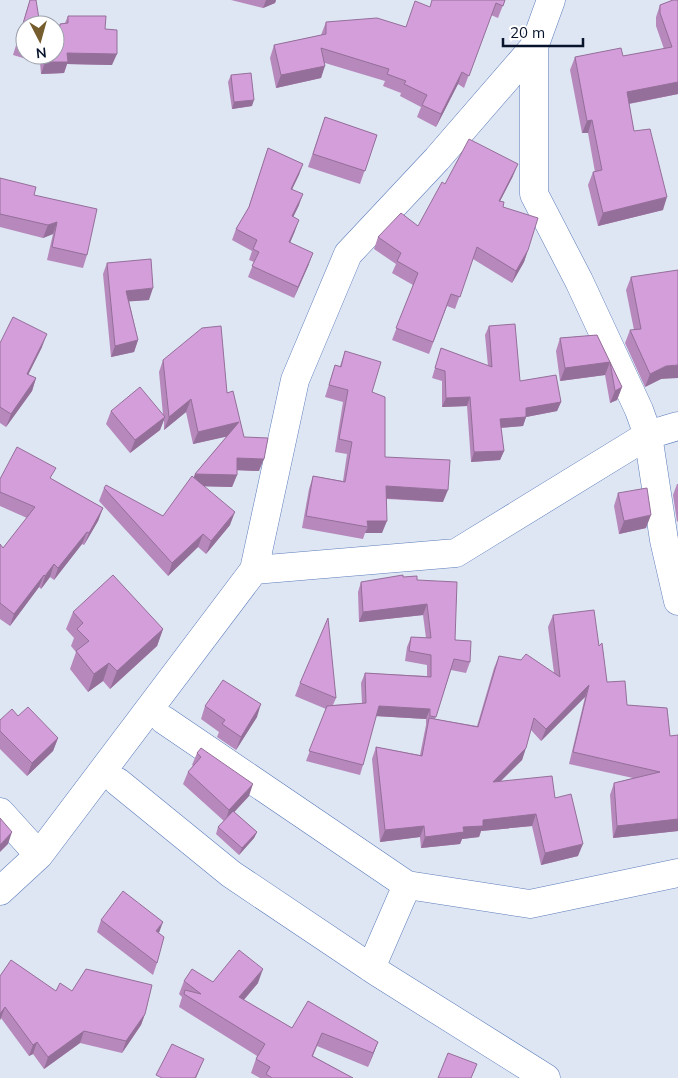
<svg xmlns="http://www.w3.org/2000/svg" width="678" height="1078" font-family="Mulish,sans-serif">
<rect width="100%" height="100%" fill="#dee5f3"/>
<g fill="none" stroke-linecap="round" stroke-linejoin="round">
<g stroke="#5c7dbb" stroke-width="29">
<path id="street" d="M534,47v147l45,87 60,129 9,25 16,105 14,61
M254,570l202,-17 192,-118 30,-9
M164,720l243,165 123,19 148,-31
M118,782l113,92 146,98 169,106
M0,812l39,43
M0,891l39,-36 215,-285 41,-190 53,-126 89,-95 97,-112 17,-47
M371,968l36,-83"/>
</g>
<use href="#street" stroke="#fff" stroke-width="28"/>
</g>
<path fill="#b688bc" d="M30,0h6l-11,25v30h30l4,-29 1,-2 5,-1 3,-7 37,13 7,36 -45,-1 -3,9 -23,1 -1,-11 -27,-8z
M231,0h45l-1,3 -12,5z
M505,0l-7,18 -7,-3 -27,73 -6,-4 -22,43 -19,-10 4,-10 -21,-11 1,-3 -18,-7 2,-5 -60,-18 -4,15 -45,10 -6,-30 4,-13 47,-10 5,-13 80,5 24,-20z
M673,0l5,94 -49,10 5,27 29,79 -65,16 -10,-41 5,-13h2l-7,-39h-6l-12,-63 5,-13 48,-1 41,-7 -8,-23v-9l4,-12z
M231,75l21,31 -20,3 -4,-27z
M325,117l52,18 -17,49 -52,-17z
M268,148l35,16 -11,25 7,16 -6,12 2,14 -5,12 19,21 -15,34 -46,-21 6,-15 -5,-2 3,-9 -20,-11 4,-11 12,-20z
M513,176l-13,25 3,6 25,43 -4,12 -12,21 -39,-24 -18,50 -8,-3 -18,48 -37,-14 21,-55 -21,-12 4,-9 -22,-15 4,-12 40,-11z
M0,178l34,17 53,60 -4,13 -36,-8 6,-26 -10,4 -43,-11z
M107,263l42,37 -20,1 9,39 -4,12 -23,5 -8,-83z
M631,277l30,102 -16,8 -20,-44 5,-13h4l-8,-40z
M489,326l31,55 41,21 -4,9 -31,6 -3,9 -22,2 3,23 -4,9 -29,2 -4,-56 -25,1v-26l-10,-3 9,-30 47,18 -3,-31z
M597,335l25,52 -5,13 -7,3 -5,-28 -45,6 -4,-30 4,-13z
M0,343l42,4 -14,28 8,3 -4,13 -26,36 -6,-4z
M345,351l27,41 13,65 58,45 -56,-3 -5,34h-17l-2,6 -61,-11 7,-39 4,-13 30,5 4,-27 -12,-2 8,-50 -18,-5 10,-32 5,1z
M163,360l64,33 17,44 15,34 -22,-1v5l-5,12 -28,-1 26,39 -24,29 -8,-7 -30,29 -69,-75 5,-13 59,28 31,-38 1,-4 32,-38 -34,8 -7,-32 -22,18v-10l-4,10 -30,23 -24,-29 5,-13 52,4 -4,-43z
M0,479h52l51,29 -5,13 -14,24 -2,-1 -28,36 -4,-3 -9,12 -2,-2 -29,39 -10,-7v-75l3,4 24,-30 -27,-12z
M677,484h1v37l-1,1 -4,-27z
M618,493l28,35 -27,6 -5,-28z
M403,577l14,3 53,82 -4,11 -15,-3 -16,49 42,7 17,-58 5,-12 55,17 -6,-46 5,-12 46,31 8,36 20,23 40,3 11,123 -65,7 -3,-43 4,-12 19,-5 -64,-14 16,-67 -44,44 -10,-11 -9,30 -21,21 54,17 23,58 -37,9 -9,-39 -51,5 -2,6 -17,2 -2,5 -39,4 -1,-11 -40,5 -8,-83 4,-12 44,8 6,-30v-6l-50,-3 -13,49 -3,10 -54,-14 20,-52 -31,-13 5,-13 36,15 -3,7 29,-2 -1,-20 4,-10 62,3v-11l-22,-4 2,-14 4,-10 15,1 -3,-23 -64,7 -1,-30 3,-10z
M73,612l90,17 -6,17 -47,43 -7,-8 -15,11 -18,-23 6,-17 -5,-6 3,-8 -8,-9z
M205,706l52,11 -21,33 -19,-13 2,-5 -18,-13z
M18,716l40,22 -5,13 -26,25 -27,-27v-29z
M197,753l52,43 -15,16 23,20 -3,6 -15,17 -23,-21 2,-7 6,-6 -41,-37 5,-12 5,-6 -1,-1z
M101,920l58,13 -2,30 -4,12 -56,-43z
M0,976l56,15h16l73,23 -4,11 -19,28 -42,-10 -36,26 -11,-15 -4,2 -28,-38 -1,2z
M184,981l74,2 -14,17 48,28 86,14 -5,13 -5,12 -51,-21 -4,10 40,22h-93l-9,-5 6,-17 -78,-49 3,-10 -3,-3z"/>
<path fill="#946f99" d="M266,0h10l-1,3 -12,5z
M67,53l50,1 -5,11 -45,-1 -3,9 -23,1 4,-12z
M325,66l-4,12 -45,10 5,-13z
M462,72l-4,12 -22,43 5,-13z
M678,82v12l-56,11 5,-13z
M254,100l-2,6 -20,3 2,-7z
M592,120l-4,13h-6l5,-12z
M303,164l-4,11 -12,25 4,-11z
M518,164l-5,12 -19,37 5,-12z
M303,194l-4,11 -11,23 4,-12z
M667,197l-4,13 -65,16 5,-13z
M299,220l-4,11 -10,23 4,-12z
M57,222l-4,12 -10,4 5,-13z
M528,250l-4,12 -12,21 4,-12z
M313,253l-4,11 -15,34 4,-11z
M153,288l-4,12 -27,2 4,-11z
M47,334l-5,13 -20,40 5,-13z
M138,340l-4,12 -23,5 4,-11z
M610,362l-5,13 -45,6 5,-13z
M678,365v13l-17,1 -16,8 5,-13 16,-8z
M36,378l-4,13 -26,36 5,-13z
M622,387l-5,13 -7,3 5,-12z
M470,397l-3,9 -25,1 4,-9z
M191,399l-5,13 -22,18 5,-13z
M561,402l-4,9 -31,6 -3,9 -26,2 3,-9 26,-11z
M165,417l-5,13 -30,23 5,-13z
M239,422l-5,13 -41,9 5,-12z
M504,451l-4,9 -29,2 3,-10z
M237,458l27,1 -5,12 -27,-1z
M195,474l42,1 -5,12 -42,-1z
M386,486l62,4 -5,12 -61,-4z
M103,508l-5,13 -14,24 5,-12z
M235,512l-5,13 -24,29 5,-13z
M651,515l-5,13 -27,6 5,-13z
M367,521h20l-5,12h-17l3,-6z
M87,532l-5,12 -28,36 4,-12z
M203,534l-5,13 -30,29 4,-13z
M54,564l-4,13 -9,12 4,-13z
M44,575l-5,12 -29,39 4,-12z
M427,604l-4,11 -64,7 4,-10z
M163,629l-6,17 -47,43 7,-18z
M109,663l-6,18 -15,11 6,-18z
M589,685l-4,12 -44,44 5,-12z
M261,704l-4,13 -21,33 5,-13z
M379,706l51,3 -4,10 -51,-3z
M58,738l-5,13 -26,25 5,-13z
M526,748l-4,12 -34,33 5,-11z
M253,784l-4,12 -24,26 4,-12z
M536,814l-4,12 -51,5 -2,6 -17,2 -2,5 -39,4 4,-11 38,-10 20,-7z
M678,819v12l-65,7 4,-12z
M424,826l-4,11 -40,5 5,-12z
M12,832l-4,12 -8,8v-7z
M257,832l-3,6 -15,17 3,-7z
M583,844l-5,12 -37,9 4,-12z
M163,922l-4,11 -3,-2z
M263,969l-5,14 -24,28 5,-14z
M5,1007l-4,11 -1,2v-6z
M145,1014l-4,11 -19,28 4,-12z
M84,1031l-4,12 -36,26 4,-12z
M37,1042l-4,12 -4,2 4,-11z
M378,1042l-5,13 -5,12 5,-14z
M204,1059l-8,19h-1z"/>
<path fill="#d49edb" stroke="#946f99" d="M30,0h6l4,25h-15v21l-8,-2z
M432,0h73l-2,6 -7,-3 -27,73 -7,-4 -21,42 -19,-9 5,-10 -23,-11 2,-3 -19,-7 2,-5 -68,-21 4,18 -44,9 -7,-30 52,-11v-12l51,-4 29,9 9,-26 15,6z
M673,0h5v82l-51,10 7,39 16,-2 17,68 -64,16 -10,-41 9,-2 -10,-50 -5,1 -12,-64 46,-9 2,8 49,-9 -12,-34v-8z
M68,16h38l-1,13 12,1v24l-50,-1 1,9h-23l-1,-7h11v-29h5v-2l8,-1z
M251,73l3,27 -20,2 -3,-27z
M325,117l52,18 -12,36 -52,-17z
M469,139l49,25 -19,37 5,1 -1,5 35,11 -10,32 -12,21 -39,-24 -17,50 -9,-3 -18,48 -37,-14 22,-55 -21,-12 4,-8 -23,-16 23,-24 17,13 24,-44 3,2z
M268,148l35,16 -12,25 12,5 -11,22 7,4 -10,22 24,11 -15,34 -46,-21 7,-14 -6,-3 4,-9 -21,-11 13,-22z
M0,178l36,9 -2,8 63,14 -10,46 -35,-8 5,-25 -9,3 -48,-11z
M151,259l2,29 -27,3 12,49 -23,6 -8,-83z
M678,270v95l-12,1 -16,8 -20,-44 11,-1 -10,-52z
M13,317l34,17 -20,40 9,4 -25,36 -11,-7v-64z
M515,324l5,57 36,-6 5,27 -35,6v9l-26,2 4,32 -30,1 -4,-55 -24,1 -1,-27 -10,-3 6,-20 51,19 -3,-41z
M221,326l6,67 6,-2 11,46 24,1 -4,21 -27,-1v17l-42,-1 44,-52 -41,10 -7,-33 -22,18 -6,-57 39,-32z
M597,335l25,52 -7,4 -5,-29 -45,6 -5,-30z
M345,351l36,11 -9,30 13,5v60l65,3 -2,30 -62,-4 1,35h-20l1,6 -62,-11 7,-40 32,6 7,-40 -13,-3 9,-49 -19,-5 6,-20 6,2z
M140,387l25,30 -30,23 -24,-29z
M17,447l39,21 -6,10 53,30 -14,25 -2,-1 -29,36 -4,-4 -9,12 -1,-1 -30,39 -14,-11v-59l3,4 32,-41 -35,-15v-13z
M192,476l43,36 -24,29 -8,-7 -31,29 -68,-75 2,-3 57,31z
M647,488l4,27 -27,6 -6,-28z
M113,575l50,54 -46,42 -8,-8 -15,11 -18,-23 13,-10 -12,-12 6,-6 -10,-11z
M403,575v2l14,-1v4l40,2 -2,58 16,1 -1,21 -16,-3 -18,58 -6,-1v-7l-51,-3 -16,59 -54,-14 18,-45 39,-3 -1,-30 66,4v-22l-22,-4 2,-14 20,1 -4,-34 -64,8 -2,-30z
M594,610l5,36 3,-3 5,39 18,-1 2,24 40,3 3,28 8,-1v84l-61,7 -3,-43 46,-11 -87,-20 16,-67 -43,44 -12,-11 -8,30 -33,34 59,-6 3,22 16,-4 12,50 -38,9 -9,-39 -53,6v6l-20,1 1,5 -39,5 -1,-11 -39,4 -9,-83 46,9 7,-38 49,9 21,-71 22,4 5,-6 34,23 -7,-62z
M328,618l8,80 -36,-15z
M223,680l38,24 -20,33 -19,-13 3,-4 -20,-14z
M28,707l30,31 -26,25 -32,-32v-11l12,-11 6,7z
M201,748l52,36 -24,26 -41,-38 13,-15 -4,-4z
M233,811l24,21 -15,16 -24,-21z
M0,818l12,14 -12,13z
M123,891l40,31 -7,9 8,6 -7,26 -56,-43z
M239,950l24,19 -24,28 53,31 16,-27 70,41 -5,11 -51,-20 -10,23 41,22h-81l-6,-4 4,-7 -14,-8 9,-15 -81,-50 1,-4 16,4 -17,-13 8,-12 21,13z
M11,960l45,31 4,-8 12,8 14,-22 66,16 -7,29 -19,27 -42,-10 -36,26 -11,-15 -4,3 -28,-38 -5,7v-38z
M172,1044l32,15 -9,19h-33l-6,-3z
M448,1053l29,11 -6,14h-33z"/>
<g transform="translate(40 40) rotate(174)"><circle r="24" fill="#ffffff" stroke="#9ca1ab"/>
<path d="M0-4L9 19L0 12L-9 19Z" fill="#755d2d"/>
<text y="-8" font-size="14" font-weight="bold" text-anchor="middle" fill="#08142c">N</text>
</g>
<path d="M503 38v8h80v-8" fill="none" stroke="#08142c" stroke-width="2.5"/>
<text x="510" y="38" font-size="15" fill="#08142c" stroke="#ffffff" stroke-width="4" paint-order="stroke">20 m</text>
</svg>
